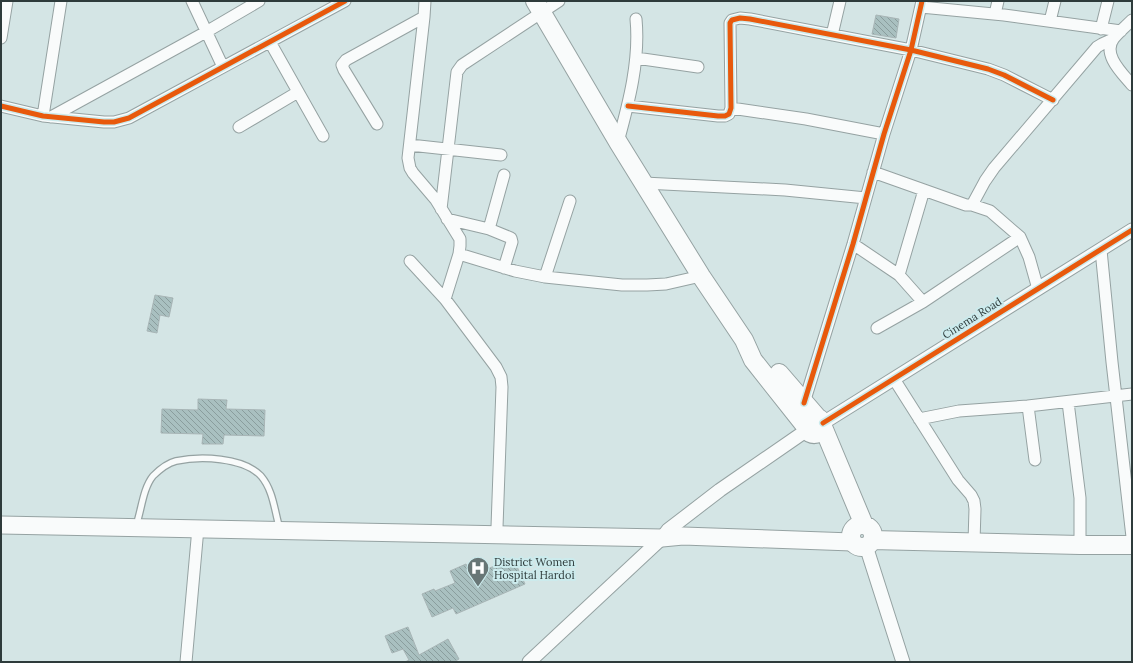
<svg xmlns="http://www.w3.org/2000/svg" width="1133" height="663" font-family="Lora,serif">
<defs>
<pattern id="building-back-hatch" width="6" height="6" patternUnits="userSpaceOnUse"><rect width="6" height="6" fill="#a9c0c0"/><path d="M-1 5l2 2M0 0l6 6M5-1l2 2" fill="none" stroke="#8a9d9d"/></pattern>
</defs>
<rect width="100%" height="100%" fill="#d4e5e5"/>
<path fill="url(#building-back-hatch)" stroke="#a8b5b6" d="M876,15l23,4 -3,19 -24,-4z
M155,295l18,3 -4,19 -9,-2 -3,18 -10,-2z
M198,399l29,1 -1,9 39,1 -1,26 -40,-1 -1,9h-21l1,-10 -42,-1 1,-24 36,1z
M513,558l12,26 -69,30 -3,-6 -21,9 -10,-23 12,-5 1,2 20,-8 -5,-12 16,-7 5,12z
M408,627l11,28 29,-16 11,20 -5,3h-49l4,-2 -6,-11 -11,4 -7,-17z"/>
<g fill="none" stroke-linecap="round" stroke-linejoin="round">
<g stroke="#95a2a2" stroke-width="8">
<path id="service" d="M138,519c4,-14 6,-32 15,-43 6,-6 15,-13 23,-15 24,-5 67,-4 85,15 11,13 13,30 17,46"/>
</g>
<g stroke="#95a2a2" stroke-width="13">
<path id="minor" d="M192,1l31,66
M425,1l-1,16 -16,141 2,10 3,5 23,27 24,39v7l-1,8 -14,45
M921,7l83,8 117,16
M995,14l3,-13
M1132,20c-6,6 -13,12 -18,18 -13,16 9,36 18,47
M1050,21l5,-20
M1101,29l7,-28
M832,35l8,-34
M1,38l6,-37
M270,42l53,94
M636,58l62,9
M1,106l42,10 61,6h10l15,-4 216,-117
M628,106l90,10h7l4,-2 2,-6 -1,-85 2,-3 8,-2 10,1 161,31 77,19 16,6 49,25
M731,108l75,11 78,15
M43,116l18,-115
M51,117l155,-85 53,-31
M377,124l-33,-54 -2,-5 4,-5 78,-43
M239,127l59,-35
M618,142c11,-40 22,-82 18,-123
M410,145l91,10
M873,172l93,33h6l13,-24 9,-13 103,-121 5,-3 11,-5
M644,183l141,7 81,8
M972,205l18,6 30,26 9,20 9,32
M441,209l16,-137 5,-7 97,-64
M447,219l42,10 22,9 1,4 -8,26
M489,229l15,-54
M853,244l46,31 24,27
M1101,250l11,112 20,175
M459,254l56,17 30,6 77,8h25l19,-1 35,-8
M410,261l35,38 51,68 5,10 1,10 -5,140
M899,275l25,-85
M545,277l25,-76
M877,328l46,-26 97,-65
M894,379l64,101 13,15 3,6 1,8 -1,33
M1068,402l12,96v47
M804,403l49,-159 31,-110 27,-84 11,-49
M1028,406l7,54
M919,419l40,-8 69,-5 104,-12
M186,662l12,-134"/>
</g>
<g stroke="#95a2a2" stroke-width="15">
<path id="tertiary" d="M823,423l309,-193
M866,546l37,116
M529,662l133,-124 6,-8 52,-40 87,-60"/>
</g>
<g stroke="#95a2a2" stroke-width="19">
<path id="primary" d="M1,525l661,13 21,-2 169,6"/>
</g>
<g stroke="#95a2a2" stroke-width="20">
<path id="trunk" d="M535,1l83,141 83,134 43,64 9,20 53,67
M779,373l38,44
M823,427c-2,5 -7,9 -13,6 -14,-8 10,-28 13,-6l41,98
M851 536a11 11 0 1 1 22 0a11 11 0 1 1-22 0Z
M872,540l208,5h52"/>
</g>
<use href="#service" stroke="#f9fbfb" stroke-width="5.5"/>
<use href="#minor" stroke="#f9fbfb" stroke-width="11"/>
<use href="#tertiary" stroke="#f9fbfb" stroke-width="13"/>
<use href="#primary" stroke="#f9fbfb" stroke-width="17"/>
<use href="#trunk" stroke="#f9fbfb" stroke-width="18"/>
<g stroke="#ccebed" stroke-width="8">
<path id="cycleway" d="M1,106l42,10 61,6h10l15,-4 216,-117
M628,106l90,10h7l4,-2 2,-6 -1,-85 2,-3 8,-2 10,1 161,31 77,19 16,6 49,25
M804,403l49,-159 31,-110 27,-84 11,-49
M823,423l309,-193"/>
</g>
<use href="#cycleway" stroke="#e8590c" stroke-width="5"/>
</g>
<defs>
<g id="hospital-pin" transform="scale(1.15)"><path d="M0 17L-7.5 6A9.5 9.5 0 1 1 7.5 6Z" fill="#687676" stroke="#ccebed"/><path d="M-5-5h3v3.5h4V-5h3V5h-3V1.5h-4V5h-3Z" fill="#fff"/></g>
</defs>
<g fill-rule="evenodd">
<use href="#hospital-pin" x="478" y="568"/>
</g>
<g text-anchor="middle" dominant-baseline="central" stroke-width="4" stroke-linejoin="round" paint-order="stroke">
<g font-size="11" fill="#2e3b3b" stroke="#ccebed">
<text transform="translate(972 318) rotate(-32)">Cinema Road</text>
</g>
<g font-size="11" fill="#2e3b3b" stroke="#ccebed" text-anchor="start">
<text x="494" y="562">District Women<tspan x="494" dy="13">Hospital Hardoi</tspan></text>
</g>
</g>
<rect width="1133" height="663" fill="none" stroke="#2e3b3b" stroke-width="4"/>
</svg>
